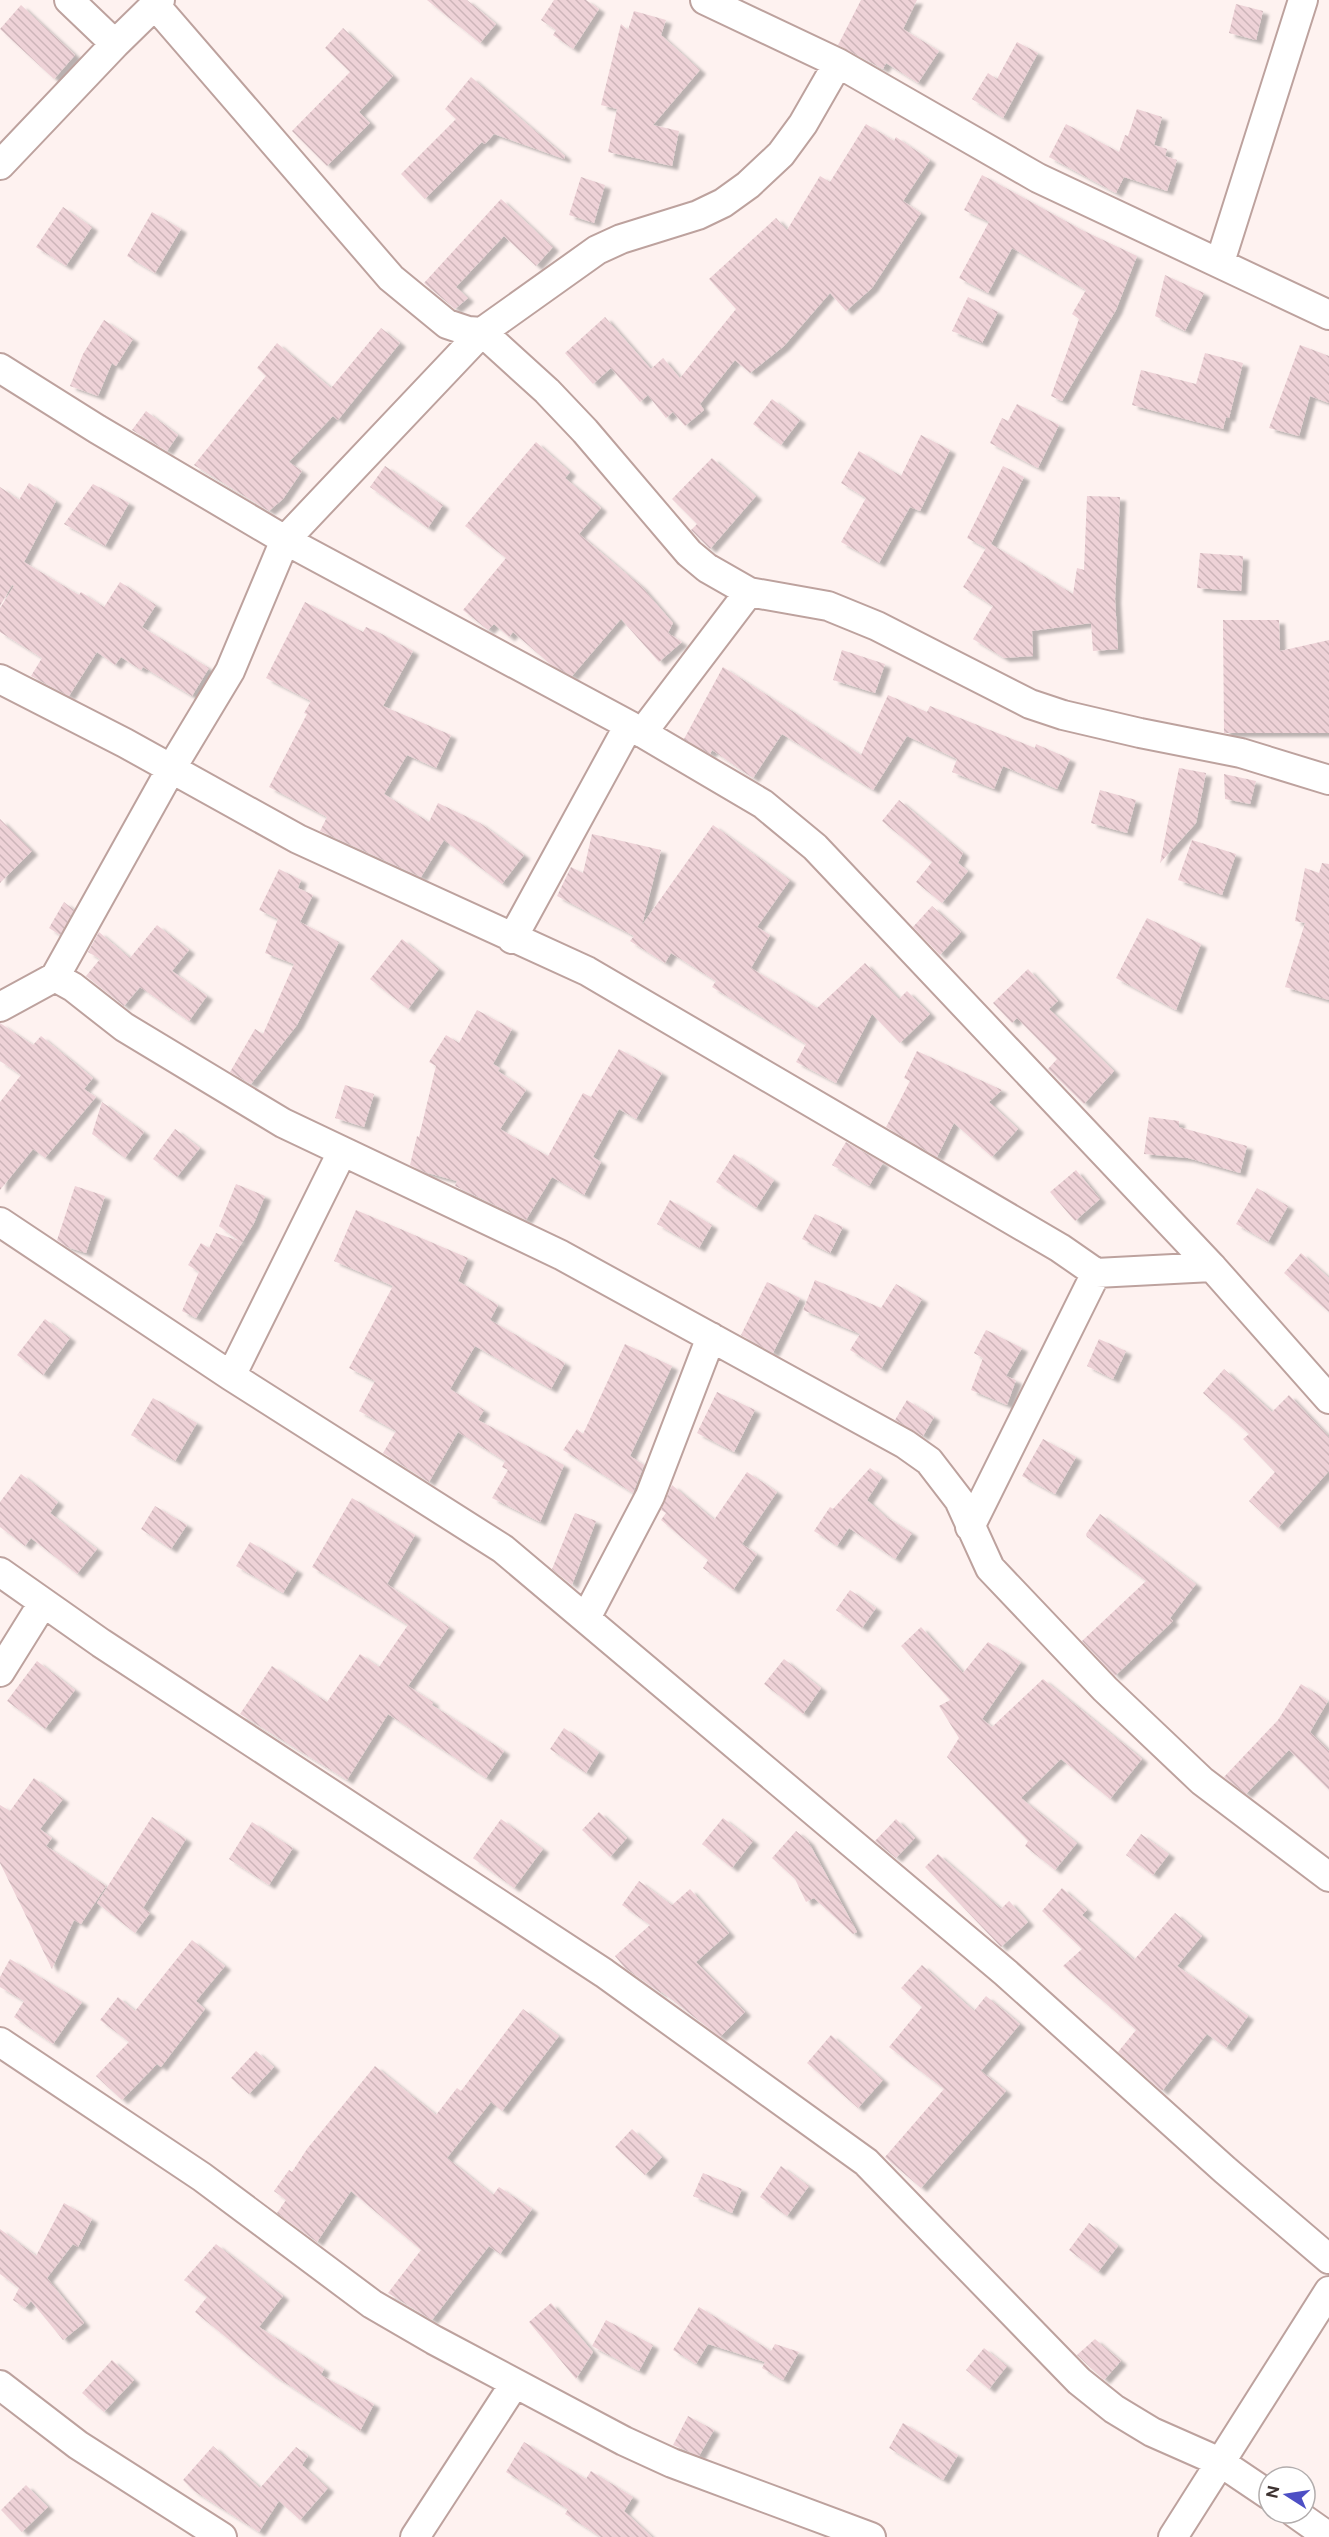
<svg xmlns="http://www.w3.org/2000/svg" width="1329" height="2537" font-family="'Public Sans',sans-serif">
<defs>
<pattern id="building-back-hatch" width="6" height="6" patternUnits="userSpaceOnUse" patternTransform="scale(1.5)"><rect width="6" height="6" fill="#eed2d7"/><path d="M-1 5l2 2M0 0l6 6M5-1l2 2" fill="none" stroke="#cdb5b9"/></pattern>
<filter id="shadow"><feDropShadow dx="6" dy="4" stdDeviation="1.5" flood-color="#0004"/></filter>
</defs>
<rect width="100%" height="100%" fill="#fef2f0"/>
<path fill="url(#building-back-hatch)" filter="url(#shadow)" d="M427,0h40l29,24 -16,19z
M554,0h32l13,9 -26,40 -20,-14 3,-5 -15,-10z
M861,0h56l-14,29 36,22 -21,32 -32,-20 -3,6 -45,-24z
M1236,4l27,7 -7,29 -27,-7z
M21,5l54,50 -21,24 -54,-50z
M634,11l32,9 -5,15 39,35 -47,55 26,6 -7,35 -64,-14 9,-43 -16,-4 20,-81 7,6z
M343,28l50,48 -34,36 11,11 -43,43 -35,-35 58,-59 -25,-24z
M1017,42l21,11 -35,65 -31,-19 16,-26 9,6z
M471,77l94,79 -1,3 -70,-25 -9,10 -3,-2 -57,57 -24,-25 55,-55 -11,-10z
M1137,109l25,8 -8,28 13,4 -2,7 12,4 -10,31 -43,-14 -8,16 -67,-36 17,-33 53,28 6,-17 3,1z
M866,124l28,17 2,-4 34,23 -27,41 18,12 -49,75 -26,23 -16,-18 -46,53 -34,27 -15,-13 -35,44 4,6 -19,16 -12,-14 -7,6 -18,-23 -8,7 -29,-34 -18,16 -28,-31 40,-36 46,52 12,-11 17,20 56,-69 -27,-30 67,-61 11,12 33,-54 10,6z
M982,175l100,55 55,26 -21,54 -54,91 -11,-5 28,-77 -7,-5 14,-24 -74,-42 -24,45 -29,-15 30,-56 -25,-12z
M581,177l24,8 -11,38 -25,-8z
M501,199l52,48 -17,19 -32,-30 -48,51 12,11 -13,11 -31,-26z
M63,207l29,20 -26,39 -30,-19z
M152,212l29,17 -26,44 -28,-17z
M1165,275l39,18 -19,38 -30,-15z
M968,297l30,15 -16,31 -30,-12z
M104,320l29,19 -17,27 -4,-3 -14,33 -28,-10 13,-32z
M381,328l19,15 -62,77 -5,-4 -44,46 13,9 -19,28 -14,12 -75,-46 72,-89 -9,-8 20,-25 54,45z
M1300,345l29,11v47l-19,-7 -11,40 -30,-8z
M1205,353l38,10 -14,55 -3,-1 -3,12 -91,-24 9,-35 55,14z
M772,399l28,21 -19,25 -28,-21z
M1017,404l42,21 -21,43 -48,-25 12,-25 6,3z
M146,411l32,24 -11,16 -35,-21z
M921,435l29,15 -30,61 -10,-4 -31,56 -38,-21 25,-44 -25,-15 18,-32 42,25z
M536,442l34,30 -5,6 36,30 -22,26 62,52 32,37 -5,10 14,9 -23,20 -38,-43 -49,57 -22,-12 -37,-32 -4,5 -15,-13 -6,6 -25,-20 43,-52 -41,-32z
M712,458l44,38 -46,53 -19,-19 6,-6 -25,-25z
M385,466l58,39 -15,23 -58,-41z
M1003,466l21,11 -33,67 82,50 4,-26 7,2 3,-74 33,1 -5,102 3,50 -25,2 -2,-28 -59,8 1,25 -29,2 -31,-19 20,-33 -30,-19 23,-39 -19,-10z
M29,483l27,18 -32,61 55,33 2,-3 23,15 16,-25 36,23 -14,22 67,41 -17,28 -49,-29 -2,3 -20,-13 -6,8 -18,-13 -28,44 -38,-20 11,-18 -42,-26v-24l14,-22 -2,-1 -12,21v-119l19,13z
M93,484l36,19 -24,43 -41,-22z
M1200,553l43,3 -2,35 -44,-3z
M305,602l58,30 3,-5 12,5 35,19 -30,55 68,29 -15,33 -29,-13 -23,39 45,28 9,-19 42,20 44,32 -22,29 -58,-44 -23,37 -101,-46 7,-14 -58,-30 38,-73 -3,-1 7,-12 -45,-23z
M1223,620h56l1,31 49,-11v93h-105z
M842,650l43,14 -10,29 -42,-13z
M723,667l138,88 27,-60 39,17 3,-6 105,42 1,-4 34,15 -13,30 -54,-23 -9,23 -42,-17 5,-13 -50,-23 -34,54 -91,-56 -29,44 -41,-28 -2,4 -26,-15z
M1179,768l27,5 -10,50 -36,40z
M1224,774l32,7 -6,23 -25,-5z
M1100,790l36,10 -9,33 -36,-10z
M899,800l64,53 -5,10 10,8 -26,32 -26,-21 16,-20 -50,-41z
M0,819l32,32 -32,32z
M713,825l77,55 -33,47 13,8 -19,33 66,40 48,-45 34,36 8,-8 23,23 -30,29 -28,-29 -36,69 -40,-21 10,-18 -94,-57 4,-6 -45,-28 -6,10 -35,-22 4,-5 -77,-40 14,-29 12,6 9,-39 69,16 -19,75z
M1192,840l44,14 -14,41 -44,-15z
M1322,863l7,1v136l-44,-13 20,-64 -10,-2 10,-53 14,5z
M279,869l22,11 -3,8 15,7 -13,27 39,20 -42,83 -46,59 -21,-12 25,-43 8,5 31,-70 -29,-11 13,-34 -19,-9z
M64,902l10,8 -14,25 -11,-7z
M932,906l29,26 -21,23 -27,-28z
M1147,918l54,26 -25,66 -60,-32z
M157,925l32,25 -17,21 35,25 -18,25 -49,-34 -16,19 -38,-30 14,-17 -12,-7 11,-20 31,26z
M402,939l37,30 -31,40 -38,-30z
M1028,969l30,32 -9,8 65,62 -30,33 -36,-35 9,-10 -40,-41 -5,5 -19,-20z
M477,1010l35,19 -19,35 7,4 -2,3 28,19 -26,39 48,27 35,-63 8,4 28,-48 43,24 -26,46 -17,-10 -26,48 8,5 -17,33 -32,-18 -26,43 -71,-34 2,-5 -33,-9 -14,-7 7,-29 2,1 17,-71 -7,-4 17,-27 13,8z
M0,1023l33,22 8,-9 52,42 -9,11 12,8 -51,61 -12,-9 -33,41v-88l21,-27 -21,-14z
M917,1051l85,39 -13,12 29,27 -26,28 -38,-34 -17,34 -51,-30 24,-46 -6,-3z
M345,1085l29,9 -10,33 -29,-9z
M102,1102l42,30 -19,26 -33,-24z
M1149,1117l30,4v6l68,19 -7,27 -52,-15 -44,-4z
M175,1129l25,19 -23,29 -24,-18z
M846,1142l37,21 -14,23 -37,-21z
M734,1154l40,26 -18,28 -40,-26z
M1076,1170l24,29 -25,22 -25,-29z
M236,1184l29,12 -11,27 -58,95 -14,-7 17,-39 -11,-7 13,-22 8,5 7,-15 23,8 -20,-15z
M75,1186l30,10 -19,57 -19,-6 -10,-7z
M1257,1188l31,18 -20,36 -32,-18z
M670,1200l42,25 -13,23 -42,-24z
M356,1210l112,48 -10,23 40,24 -8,15 75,43 -14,26 -76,-43 -25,43 34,21 -6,10 86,45 -24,57 -48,-24 16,-28 -6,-3 3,-6 -47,-29 -29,50 -46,-29 13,-22 -37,-20 16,-30 -26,-13 44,-82 -59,-25z
M815,1214l28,13 -13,26 -28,-14z
M1301,1253l28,25v34l-45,-39z
M815,1280l66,28 15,-24 26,15 -41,70 -31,-19 10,-16 -57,-24z
M767,1282l33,16 -27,55 -32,-18z
M45,1319l25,19 -27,37 -26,-20z
M986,1330l36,18 -16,28 10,4 -9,25 -36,-15 12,-32 -9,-5z
M1099,1339l27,12 -13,28 -26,-13z
M625,1344l47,22 -42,90 14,9 -11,28 -70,-43 14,-21 6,5z
M1224,1369l48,43 17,-17 40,42v34l-51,57 -29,-27 26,-29 -32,-33 6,-5 -46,-41z
M717,1392l38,18 -21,42 -37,-19z
M153,1398l44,25 -22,38 -44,-26z
M907,1400l27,17 -11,19 -28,-16z
M1043,1439l33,18 -21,37 -33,-18z
M870,1468l12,9 -15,23 19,17 26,16 -17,26 -46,-31 -12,18 -23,-15 16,-24 3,2z
M747,1472l30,20 -35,52 15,10 -24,36 -30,-22 5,-8 -47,-40 5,-7 -5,-3 11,-25 42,35z
M21,1474l37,28 -8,11 47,36 -20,25 -46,-36 -6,8 -25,-19v-25z
M352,1498l63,37 -28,49 62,43 -41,59 25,16 -1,3 72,46 -18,27 -98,-64 -41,66 -107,-66 32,-48 55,36 33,-48 19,13 29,-42 -96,-58z
M155,1506l32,19 -16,24 -30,-20z
M575,1513l21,8 -24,64 -20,-16z
M1100,1514l96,70 -26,34 3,3 -58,55 -33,-35 64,-60 -59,-44 -1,-3z
M250,1542l47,28 -14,23 -47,-27z
M850,1590l26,18 -14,20 -26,-18z
M921,1627l42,46 25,-31 33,20 -39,57 10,8 51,-48 99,80 -32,40 -49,-40 -40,39 56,45 -22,27 -30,-24 3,-5 -81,-84 12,-19 -20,-32 11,-6 -49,-54z
M784,1659l37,29 -18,26 -39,-30z
M37,1661l38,29 -30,39 -38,-28z
M1301,1684l27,17 -18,31 19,19v39l-40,-40 -43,44 -22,-17 54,-57z
M564,1728l35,24 -13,21 -36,-24z
M34,1778l29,21 -23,30 12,9 -6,8 60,40 -25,38 -7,-4 -22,49 -52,-106v-58l10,6z
M599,1812l28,26 -17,19 -28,-27z
M152,1817l34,22 -43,69 7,5 -15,20 -38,-30z
M723,1818l30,23 -21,27 -30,-24z
M501,1819l42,30 -29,39 -41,-30z
M896,1819l19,19 -19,20 -21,-17z
M252,1822l41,26 -24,37 -40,-26z
M796,1831l12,10 49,91 -4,2 -39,-36 -8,4 -11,-23 -23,-21z
M1141,1834l28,20 -16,21 -27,-20z
M938,1854l63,55 8,-8 19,21 -27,25 -76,-80z
M639,1881l33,24 18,-16 39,44 -33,29 49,50 -25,25 -58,-45 -1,1 -36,-25 -10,-12 35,-31 -28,-20z
M1062,1888l25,22 -5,5 52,45 41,-47 27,23 -25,30 71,50 -22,32 -19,-14 -45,57 -44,-39 18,-22 -73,-64 19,-17 -40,-38z
M192,1940l33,26 -29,35 9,8 -44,58 -4,-3 -35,36 -26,-24 33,-34 -29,-22 18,-23 17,14z
M10,1959l72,43 -29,42 -39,-27 10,-16 -24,-14v-10z
M922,1965l52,46 12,-15 34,28 -39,47 25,20 -85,97 -36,-31 59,-68 -55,-42 33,-40 -21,-19z
M523,2009l36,27 -57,75 -11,-9 -44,56 46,37 6,-8 33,22 -32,45 -11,-8 -57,74 -44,-27 33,-43 -70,-59 -34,51 -40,-29 9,-13 -12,-9 15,-21 3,2 15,-23 68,-83 61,49 21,-27 4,3z
M831,2035l52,45 -25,28 -51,-45z
M256,2051l18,16 -25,27 -18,-16z
M632,2129l30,28 -17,18 -30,-28z
M781,2166l28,20 -22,30 -27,-19z
M703,2173l39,16 -10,24 -39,-17z
M64,2203l28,16 -14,28 -5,-3 -26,34 37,45 -21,17 -32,-39 -6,7 -12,-8 6,-12 -19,-14v-45l36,27z
M1089,2223l29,23 -20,26 -29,-22z
M216,2244l67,52 -24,31 65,42 -3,6 53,29 -14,27 -90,-58 -75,-61 12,-15 -23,-17z
M551,2303l42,49 -17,27 -47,-57z
M699,2307l72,44 4,-7 24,8 -16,28 -21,-12 3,-6 -57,-18 -12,20 -23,-14z
M606,2320l47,25 -14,26 -47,-25z
M1095,2339l26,22 -17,19 -27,-25z
M984,2348l23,18 -18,23 -23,-19z
M112,2360l22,20 -30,32 -22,-19z
M688,2416l26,14 -15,26 -26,-11z
M903,2423l55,32 -15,25 -54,-32z
M524,2442l62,37 5,-8 42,26 -9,14 28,26h-51l-36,-23 3,-5 -62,-37z
M213,2446l47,42 36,-41 12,9 -6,9 26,23 -28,32 -21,-19 -20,31 -65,-41 -11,-11z
M26,2485l22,22 -26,25 -21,-22z"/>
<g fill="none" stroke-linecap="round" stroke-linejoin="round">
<g stroke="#bda29e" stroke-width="32">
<path id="minor" d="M69,0l46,44
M705,0l133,63 200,115 291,137
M155,5l236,273 56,46 21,7 14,1 65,59 38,40 104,122 18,15 42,24 79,14 49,20 153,78 33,11 77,18 101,20 88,27
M0,165l115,-121 45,-44
M1220,262l83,-262
M0,368l97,61 188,111 344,185 134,79 52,43 397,420 117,132
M0,679l125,64 173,96 289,132 473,277 36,25 116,-6
M642,733l107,-141
M512,939l117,-214
M55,977l116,-208 59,-98 55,-131 197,-208 115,-82 24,-11 77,-24 25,-12 25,-18 33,-31 22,-30 35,-61
M0,1007l55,-30 18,10 51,40 159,96 278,132 344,189 24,17 30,39 31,68 115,121 97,92 127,96
M0,1222l231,154 272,173 503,424 219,197 104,89
M231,1376l111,-224
M970,1527l126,-254
M0,1572l101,71 503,330 262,189 213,219 35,28 38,23 68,30 49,33
M586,1618l64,-122 61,-159
M0,1672l43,-69
M0,2042l202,135 170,127 62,36 190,101 48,22 199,74
M0,2385l78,60 144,92
M1295,2513l34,24
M415,2537l100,-154
M1173,2537l156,-246"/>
</g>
<use href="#minor" stroke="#fff" stroke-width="28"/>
</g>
<g transform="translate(1287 2495) rotate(282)"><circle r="28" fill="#ffffff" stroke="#b2adad" stroke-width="1.5"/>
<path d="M0-4.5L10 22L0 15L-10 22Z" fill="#4d4fc5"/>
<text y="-9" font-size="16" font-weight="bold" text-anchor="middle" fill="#3e3331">N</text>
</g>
</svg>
